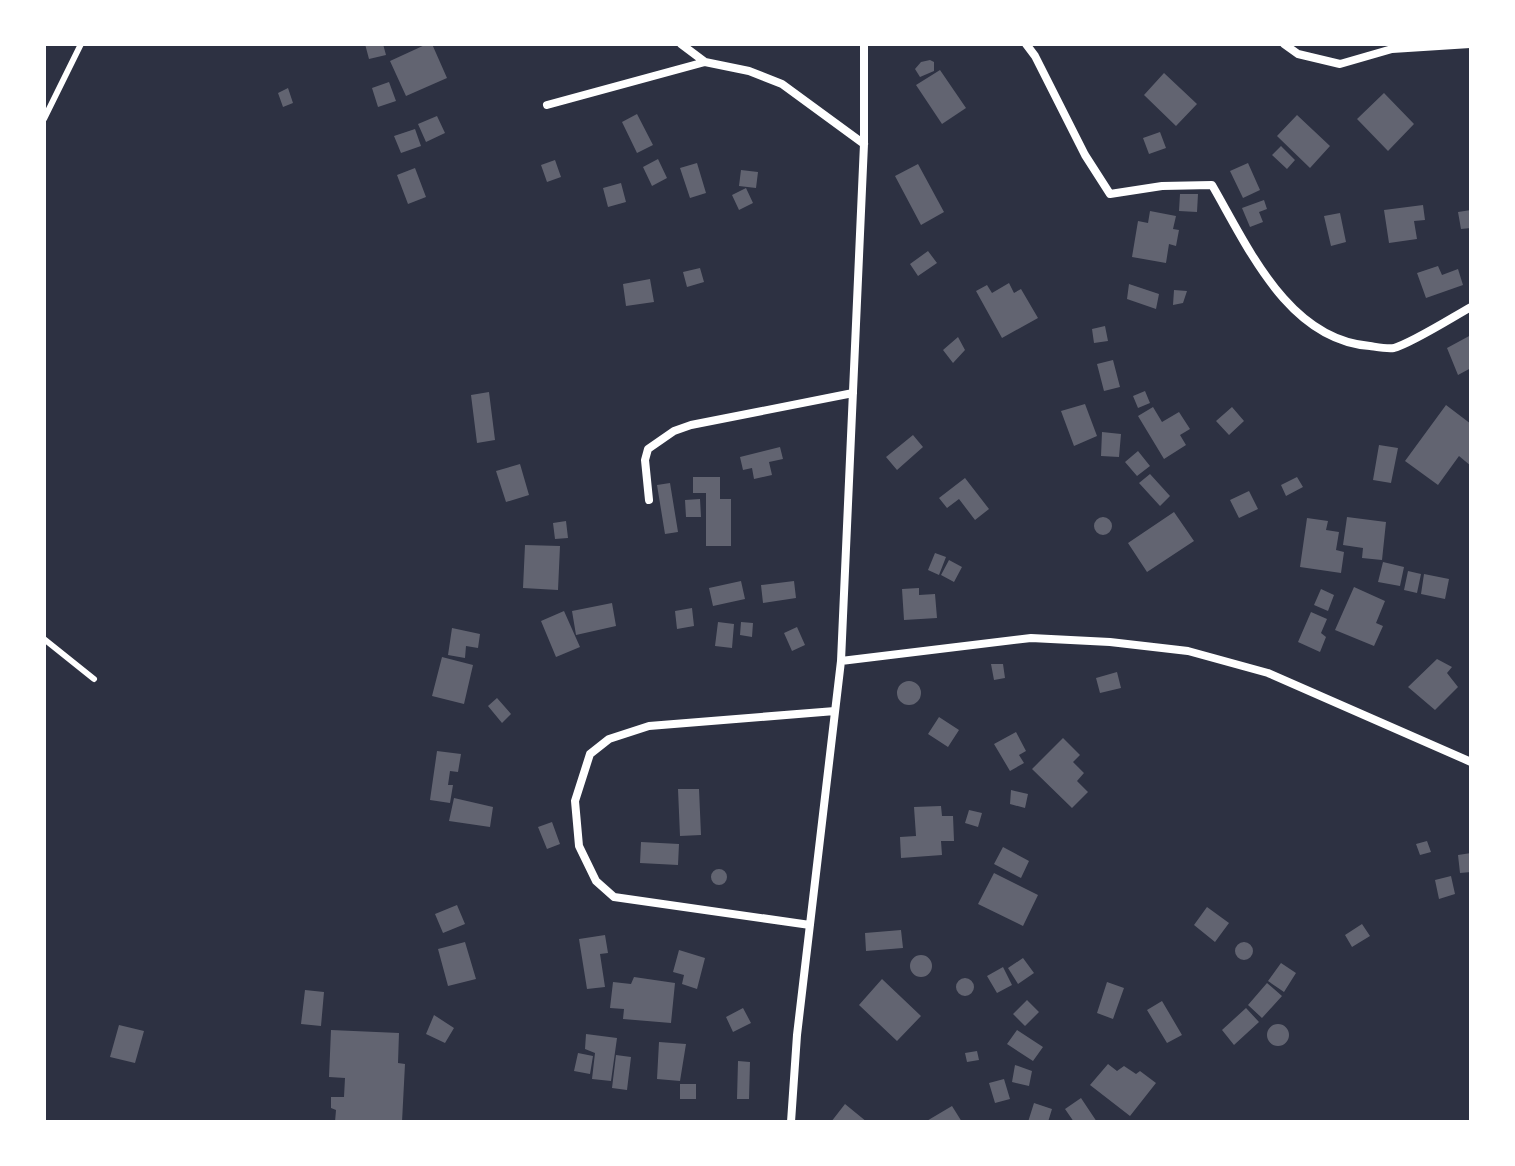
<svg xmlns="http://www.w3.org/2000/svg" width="1515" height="1166" font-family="Cabin,sans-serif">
<rect width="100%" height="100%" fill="#2d3142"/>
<path fill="#626471" d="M365,44h18l3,11 -17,4z
M427,44h5l15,34 -41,18 -16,-35z
M930,60l4,2v9l-14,6 -5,-8 6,-7z
M940,70l26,38 -24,16 -26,-39z
M1164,73l33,31 -21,22 -32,-31z
M389,82l7,19 -18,6 -6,-19z
M288,88l5,15 -10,4 -5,-14z
M1384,93l30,31 -26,27 -31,-32z
M637,114l16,31 -16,8 -15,-31z
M1297,115l33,31 -20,22 -33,-32z
M437,116l8,17 -19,9 -8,-18z
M415,129l6,17 -20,7 -7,-17z
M1160,132l6,16 -17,6 -6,-16z
M1281,146l14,14 -8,9 -15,-14z
M658,159l9,19 -15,8 -9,-19z
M555,160l6,17 -14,5 -6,-17z
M697,163l9,30 -16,5 -10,-30z
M1248,163l12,27 -17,8 -13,-27z
M918,164l26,48 -23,13 -26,-49z
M415,168l11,29 -18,7 -11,-29z
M741,170l17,2 -2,16 -17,-2z
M621,183l5,19 -18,5 -5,-19z
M746,188l7,15 -14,7 -7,-15z
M1180,194h18l-1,18 -18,-1z
M1264,200l3,9 -8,3 4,10 -13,5 -8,-19z
M1423,205l2,15 -11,1 3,18 -28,4 -5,-33z
M1471,210v18l-10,1 -3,-17z
M1150,211l26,5 -3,13 6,1 -3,16 -7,-2 -3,19 -34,-6 6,-36 10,2z
M1340,213l6,29 -15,4 -7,-30z
M928,251l9,12 -19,13 -8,-12z
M1438,266l4,9 16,-6 5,16 -37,13 -9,-25z
M700,268l4,14 -17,5 -4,-15z
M650,279l4,23 -28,4 -3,-22z
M1009,283l5,10 7,-4 17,29 -36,20 -26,-47 11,-6 5,8z
M1129,284l30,10 -3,15 -29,-10z
M1174,290l13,1 -4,12 -10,2z
M1105,326l3,15 -14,2 -2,-14z
M1471,335v33l-13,7 -11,-27z
M958,337l7,13 -12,13 -10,-13z
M1113,360l7,27 -16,4 -7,-27z
M1145,391l5,12 -12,5 -5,-12z
M489,392l6,48 -18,3 -6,-48z
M1085,404l12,32 -23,10 -13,-35z
M1446,405l25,19v42l-12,-10 -21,29 -33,-24z
M1153,407l9,15 17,-10 11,17 -10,6 6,10 -22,14 -26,-43z
M1232,407l12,14 -15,14 -13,-14z
M1102,432l19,2 -2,23 -18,-1z
M913,435l10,12 -26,23 -11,-13z
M1379,445l19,3 -7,35 -18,-3z
M780,447l3,12 -14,3 3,13 -18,4 -2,-11 -9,2 -3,-13z
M1138,451l12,15 -13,10 -12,-14z
M520,464l9,31 -23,7 -10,-31z
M1150,474l20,22 -10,10 -21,-23z
M693,477h27v22h11v47h-25v-53h-13z
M1297,477l6,10 -17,9 -5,-11z
M965,478l24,31 -14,11 -16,-21 -12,9 -8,-10z
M670,483l8,49 -13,2 -8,-49z
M1249,491l9,18 -19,9 -9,-18z
M700,499l1,18h-15l-1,-17z
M1174,512l20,29 -47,31 -19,-29z
M1347,517l39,5 -4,38 -20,-2 1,-10 -20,-3z
M1094 526a9 9 0 1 1 18 0a9 9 0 1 1-18 0Z
M1307,518l21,3 -2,9 13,2 -3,18 8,2 -3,21 -41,-6z
M566,521l2,17 -13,1 -2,-16z
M525,545l35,1 -2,44 -35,-2z
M935,553l11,4 -7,18 -11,-5z
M949,560l13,7 -8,15 -13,-7z
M1383,562l21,5 -4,19 -22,-4z
M1408,571l13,3 -4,19 -13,-3z
M1424,574l25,5 -4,20 -24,-5z
M741,581l4,18 -32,7 -4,-18z
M794,581l2,17 -33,5 -2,-18z
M1354,587l31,14 -9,22 7,3 -9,20 -39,-16z
M919,588v7l16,-1 2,24 -33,2 -2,-31z
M1321,589l13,6 -6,16 -14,-6z
M612,603l4,23 -40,9 -4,-24z
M692,608l2,18 -17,3 -2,-18z
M564,611l16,36 -24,10 -15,-36z
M1311,612l16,7 -6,14 5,4 -6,15 -22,-10z
M718,622l16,2 -2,24 -17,-2z
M741,622l12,1 -1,14 -12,-2z
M797,627l8,18 -13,6 -8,-18z
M452,628l28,6 -2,14 -12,-2 -1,12 -17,-3z
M442,657l31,8 -9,39 -32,-8z
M1437,659l15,8 -5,6 11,14 -23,23 -27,-23z
M991,664h12l2,14 -11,2z
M1117,672l4,16 -21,5 -4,-15z
M897 693a12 12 0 1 1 24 0a12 12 0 1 1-24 0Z
M497,698l14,16 -9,9 -14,-17z
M939,717l20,13 -11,17 -20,-13z
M1016,732l10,19 -7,4 5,8 -14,8 -16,-27z
M1063,738l17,17 -7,7 11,11 -7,8 11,11 -16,16 -40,-39z
M437,751l24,3 -3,18 -8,-1 -2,14h5l-3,18 -20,-3z
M678,789h21l2,46 -21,1z
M1011,790l17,4 -3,14 -15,-4z
M454,798l39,9 -3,20 -41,-6z
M941,806l1,10h11l1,25h-13l1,14 -41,3 -1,-21 16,-1 -2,-29z
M969,810l13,3 -4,14 -13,-4z
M552,822l8,22 -13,5 -9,-22z
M1427,841l4,11 -11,3 -4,-11z
M641,842l38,2 -1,21 -38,-2z
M1003,847l26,14 -8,17 -27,-14z
M1471,853v19l-11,1 -2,-18z
M711 877a8 8 0 1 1 16 0a8 8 0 1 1-16 0Z
M994,873l44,22 -15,31 -45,-22z
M1451,876l4,18 -16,5 -4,-19z
M457,905l8,19 -22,9 -8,-19z
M1207,907l22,16 -14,19 -21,-17z
M1362,924l8,12 -18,11 -7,-12z
M901,930l2,18 -37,3 -1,-18z
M605,935l3,18 -8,1 5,33 -18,2 -8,-50z
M465,942l11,37 -28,7 -10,-37z
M1235 951a9 9 0 1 1 18 0a9 9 0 1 1-18 0Z
M679,950l26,8 -8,31 -15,-5 2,-9 -11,-3z
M910 966a11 11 0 1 1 22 0a11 11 0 1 1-22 0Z
M1023,958l11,15 -16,11 -10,-16z
M1281,963l15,10 -12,19 -16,-11z
M1003,967l9,18 -15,8 -10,-17z
M634,977l41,6 -4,40 -48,-4 1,-10 -14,-1 3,-26 18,2z
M956 987a9 9 0 1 1 18 0a9 9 0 1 1-18 0Z
M882,979l39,37 -24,25 -38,-36z
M1107,982l17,6 -11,31 -16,-6z
M1267,983l15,13 -20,22 -14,-13z
M305,990l19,2 -3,34 -20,-2z
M1027,1000l12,12 -14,14 -12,-12z
M1162,1001l20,34 -15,8 -20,-33z
M743,1008l8,15 -18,9 -7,-15z
M1246,1008l13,14 -25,23 -12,-15z
M434,1015l20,13 -9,15 -19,-9z
M1267 1035a11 11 0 1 1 22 0a11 11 0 1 1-22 0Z
M119,1025l25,6 -9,32 -25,-6z
M331,1030l68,3 -1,30 7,1 -3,58h-67l1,-12 -5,-2v-11h13l1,-19 -16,-1z
M1017,1030l26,17 -10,14 -26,-17z
M586,1034l31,4 -6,43 -19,-2 3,-26 -10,-4z
M659,1042l27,2 -6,37 -23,-2z
M977,1051l2,9 -12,2 -2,-9z
M578,1053l15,3 -3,18 -16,-3z
M616,1055l15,2 -4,33 -15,-2z
M738,1061l12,1 -1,37h-12z
M1108,1064l9,7 7,-5 12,8 4,-3 16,12 -26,33 -40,-31z
M1015,1065l17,6 -3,15 -17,-4z
M1004,1079l6,20 -15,4 -6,-20z
M680,1084h16v15h-16z
M1081,1098l16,24h-23l-9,-13z
M1034,1103l18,6 -4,13h-20z
M845,1104l22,18h-36z
M952,1106l10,16h-37z"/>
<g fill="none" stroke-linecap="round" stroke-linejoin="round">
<path stroke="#fff" stroke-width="6" d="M44,119l37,-75
M44,639l50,40"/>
<path stroke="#fff" stroke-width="8" d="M681,44l24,18
M1026,44l9,12 50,99 25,39 52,-8 50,-1c36,62 76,155 158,161 7,1 17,3 24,2 18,-5 59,-31 77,-41
M1284,44l14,10 42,10 52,-15 78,-5
M547,105l158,-43 44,9 33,13 82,60
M649,500l-4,-40 3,-11 26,-18 17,-6 162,-32
M841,661l190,-23 79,4 78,9 80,22 203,89
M810,925l-196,-28 -18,-16 -17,-35 -4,-45 15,-47 19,-15 40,-13 186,-15
M791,1122l6,-87 44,-374 23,-517v-100"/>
</g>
<rect width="1515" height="1166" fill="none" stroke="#ffffff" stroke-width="92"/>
</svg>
